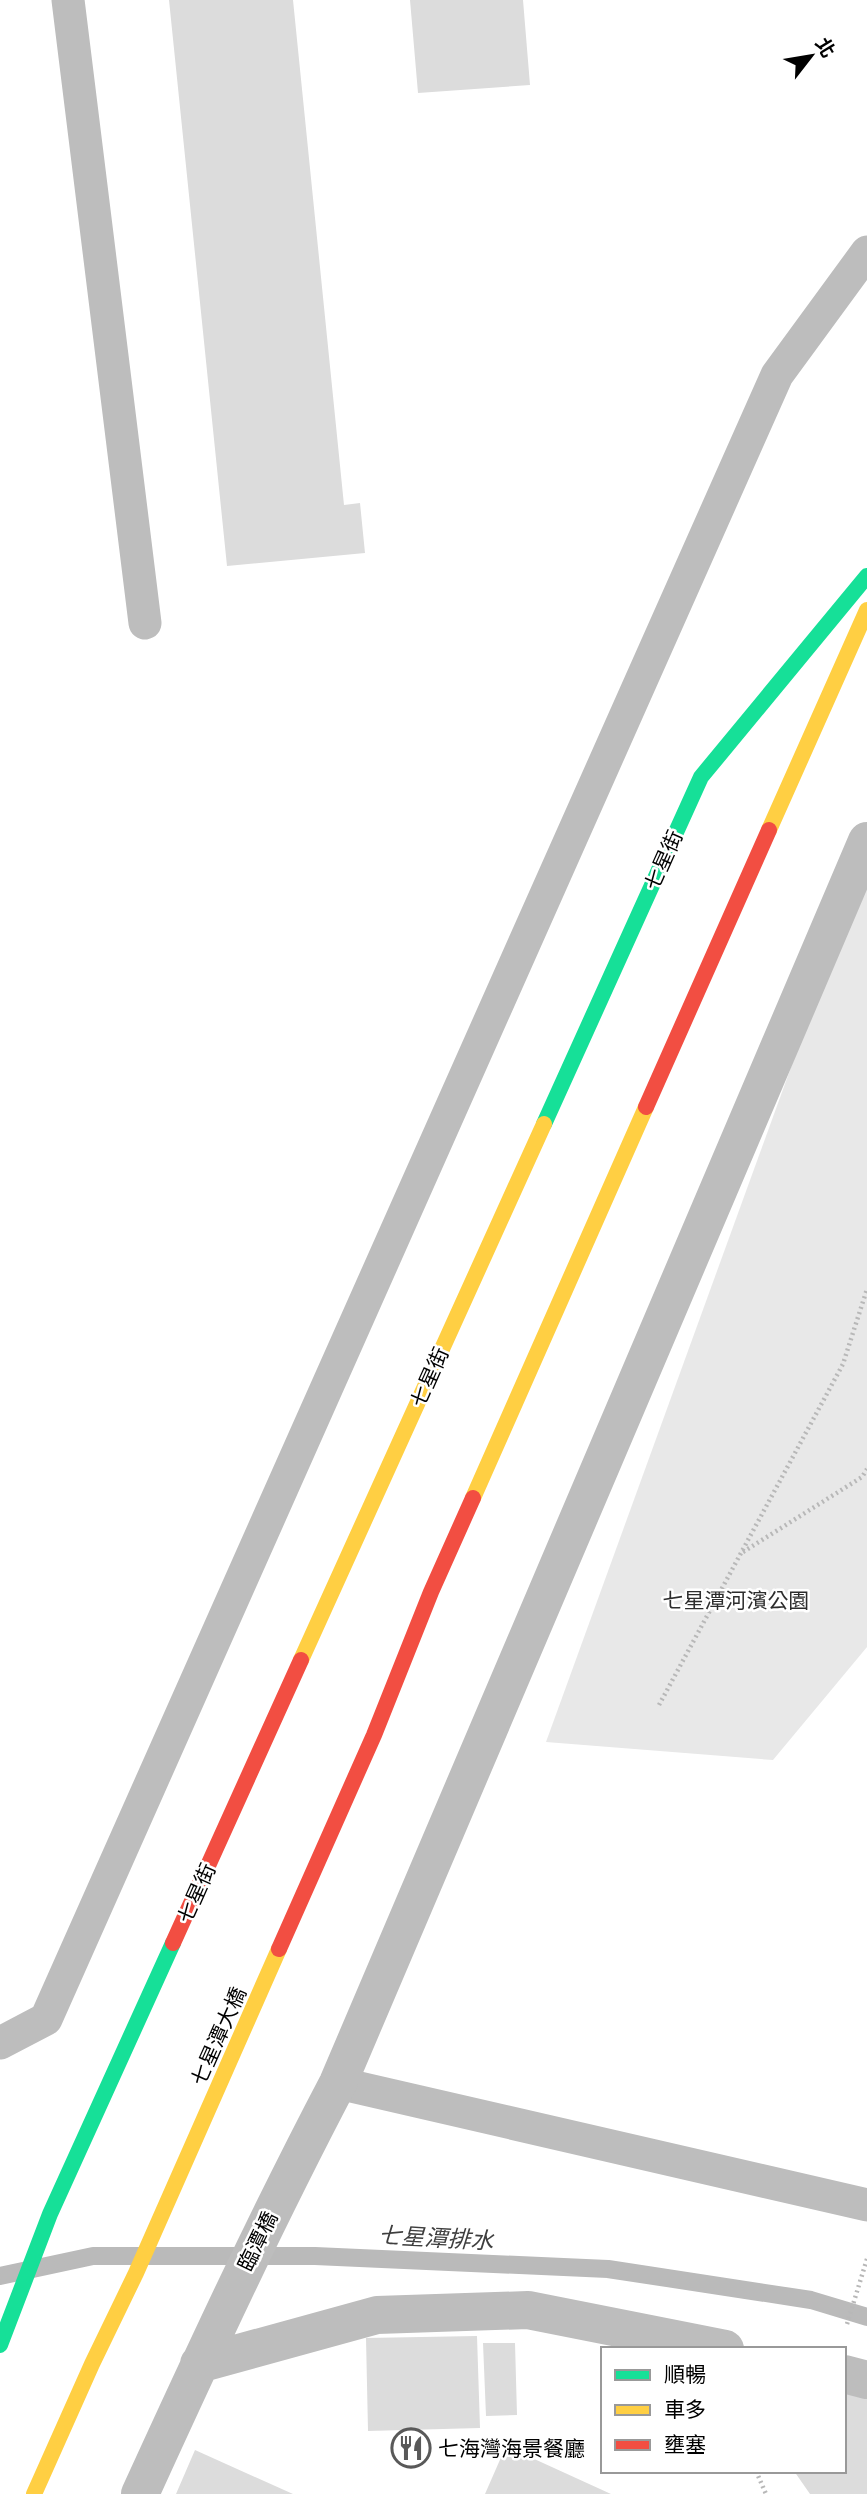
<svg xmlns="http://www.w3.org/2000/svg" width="867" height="2494" font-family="Manrope,'Noto Sans TC',sans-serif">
<rect width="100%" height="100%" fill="#fff"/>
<path fill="#e8e8e8" d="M867,858v789l-94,113 -227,-18z"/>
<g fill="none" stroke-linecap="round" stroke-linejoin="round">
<path stroke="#bababa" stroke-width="18" d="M0,2276l93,-20h222l293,13 203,31 56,17"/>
</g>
<path fill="#dcdcdc" d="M169,0h124l51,505 16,-2 5,50 -138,13z
M410,0h113l7,85 -112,8z
M477,2336l3,92 -112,3 -2,-93z
M483,2343h32l2,72 -31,1z
M844,2388l23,6v100h-57l-16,-23h50z
M506,2446l105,48h-126z
M195,2450l98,44h-117z"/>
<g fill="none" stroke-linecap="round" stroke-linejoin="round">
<path stroke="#b8b8b8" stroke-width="4.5" stroke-dasharray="2 3.5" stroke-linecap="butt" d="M743,1552l119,-75 5,-8
M659,1705l184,-341 24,-75
M847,2324l20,-65
M756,2471l10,23"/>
<path stroke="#bdbdbd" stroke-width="33" d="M68,0l77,623
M0,2043l46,-24 731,-1644 90,-123
M338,2083l529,122"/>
<path stroke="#bdbdbd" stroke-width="38" d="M199,2364l178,-49 151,-5 197,39
M844,2374l23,6
M140,2494c63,-138 127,-276 198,-411l529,-1242"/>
<path stroke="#16e098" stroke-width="16" d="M544,1124l157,-347 166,-201
M0,2345l50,-131 123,-271"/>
<path stroke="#ffcf43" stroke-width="16" d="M769,830l98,-220
M473,1498l173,-391
M301,1660l243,-536
M34,2494l58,-130 44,-91 143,-324"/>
<path stroke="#f24e42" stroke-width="16" d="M646,1107l123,-277
M173,1943l128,-283
M279,1949l95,-214 57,-143 42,-94"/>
</g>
<defs>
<g id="restaurant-ring" transform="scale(2.0125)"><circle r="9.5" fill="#fff" stroke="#595959" stroke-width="1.5"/><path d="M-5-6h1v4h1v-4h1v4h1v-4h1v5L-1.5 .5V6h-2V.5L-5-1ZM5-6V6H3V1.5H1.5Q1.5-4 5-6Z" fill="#595959"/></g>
</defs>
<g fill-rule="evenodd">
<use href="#restaurant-ring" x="411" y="2448"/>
</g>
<g text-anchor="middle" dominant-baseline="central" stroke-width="5" stroke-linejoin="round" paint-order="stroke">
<g font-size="21" fill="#000" stroke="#fff">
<text transform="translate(663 860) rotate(-66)">七星街</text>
<text transform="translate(429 1377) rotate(-66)">七星街</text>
<text transform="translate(196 1893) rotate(-66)">七星街</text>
<text transform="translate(218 2036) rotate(-66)">七星潭大橋</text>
<text transform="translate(257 2241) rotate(-64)">臨潭橋</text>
</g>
<g font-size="21" fill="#2d2d2d" stroke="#fff">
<text x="736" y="1600">七星潭河濱公園</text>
</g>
<g font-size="21" fill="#000" stroke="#fff" text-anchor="start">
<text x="438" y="2448">七海灣海景餐廳</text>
</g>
<g font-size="23" font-style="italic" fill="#3e3e3e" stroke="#fff">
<text transform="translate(436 2237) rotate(3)">七星潭排水</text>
</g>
</g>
<rect x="601" y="2347" width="245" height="126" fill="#ffffff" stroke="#999999" stroke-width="2"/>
<rect x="615" y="2370" width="35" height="10" fill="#16e098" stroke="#999999" stroke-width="2"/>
<text x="664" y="2382" font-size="21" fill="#000000">順暢</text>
<rect x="615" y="2405" width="35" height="10" fill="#ffcf43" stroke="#999999" stroke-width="2"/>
<text x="664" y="2417" font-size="21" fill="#000000">車多</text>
<rect x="615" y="2440" width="35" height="10" fill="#f24e42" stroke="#999999" stroke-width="2"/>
<text x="664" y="2452" font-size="21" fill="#000000">壅塞</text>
<g transform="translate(811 56) rotate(59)" stroke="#ffffff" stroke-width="5" paint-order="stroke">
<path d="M0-5L12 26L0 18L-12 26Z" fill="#000000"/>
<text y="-10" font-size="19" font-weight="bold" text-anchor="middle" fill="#000000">北</text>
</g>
</svg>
